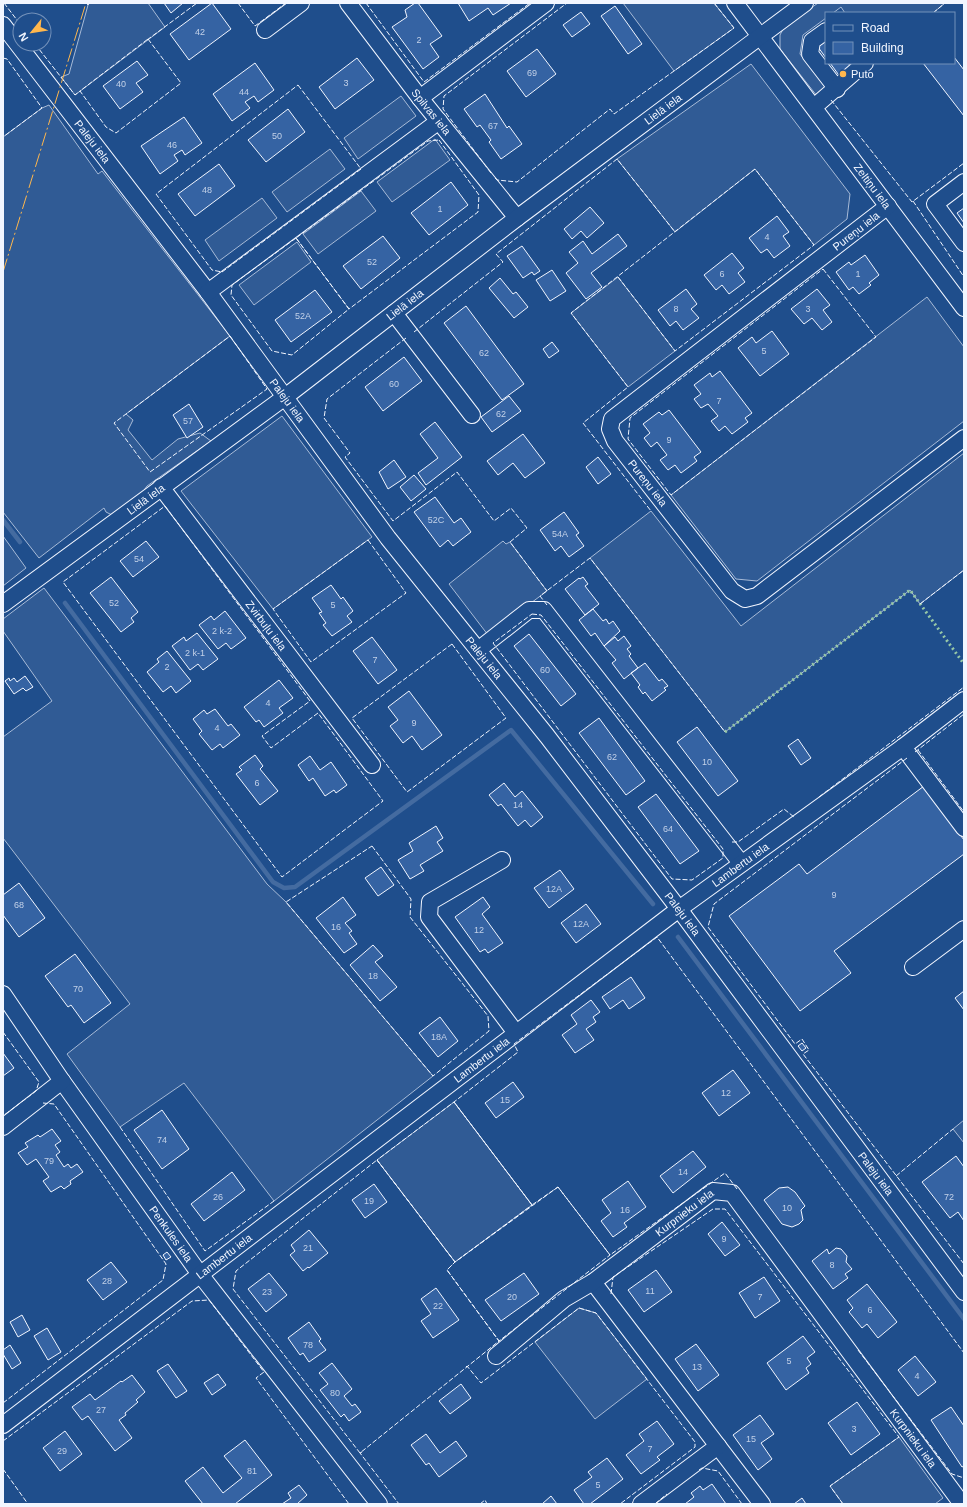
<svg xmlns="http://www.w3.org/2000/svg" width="967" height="1507" font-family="Helvetica,sans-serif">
<rect width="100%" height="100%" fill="#1f4e8c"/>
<path fill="#305b95" stroke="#a8bbd7" d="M87,3h61l17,24 -90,68 -14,-18 8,-3 19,-69z
M623,3h91l20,25 -60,43z
M818,3h127l-12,10h-88l-4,-6 -8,6h-7v5l-23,17 -3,19 26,34 -9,8 -37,-47v-14l4,-8z
M751,64l99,130 -3,25 -33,26 -59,-76 -80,63 -58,-73z
M401,96l15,20 -58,43 -14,-21z
M49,105l49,69 4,-3 128,165 -104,78 7,6 -5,10 24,30 26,-21 22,-6 11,8 -64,45 -5,7 -30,22 -6,-3 -2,-4 -65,50 -36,-46v-375l39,-29z
M435,139l15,21 -58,42 -15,-20z
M330,149l15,20 -58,43 -15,-20z
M361,191l15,20 -58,43 -15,-20z
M262,198l15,20 -58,43 -14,-21z
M297,242l14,20 -57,43 -15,-20z
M618,277l57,74 -47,36 -57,-74z
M927,297l37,50v74l-207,160 -21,-2 -65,-84z
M282,416l90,121 -99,72 -92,-118z
M964,453v117l-44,34 -10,-14 -185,142 -135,-174 61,-47 90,115z
M3,536l23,32 -23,18z
M503,541l3,3 4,-2 37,49 -59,44 -39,-51z
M44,588l223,296 19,18 147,174 -159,125 -90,-118 -64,44 -53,-73 63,-50 -127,-166v-101l49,-36 -49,-70v-12z
M454,1102l78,103 -77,57 -78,-102z
M964,1120v23l-11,-14z
M579,1308l17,5 51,66 -52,40 -60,-77z
M899,1437l44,61 -8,6h-92l-13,-18z"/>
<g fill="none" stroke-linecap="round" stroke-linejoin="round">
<path stroke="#446ba0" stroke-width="4.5" d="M3,520l17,22
M65,603l208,279 11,6 11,-1 216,-157 142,174
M678,937l286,382"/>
</g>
<path fill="#3563a3" stroke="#f2f6ff" d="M164,3h19l-12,10z
M212,3l19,26 -42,31 -19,-26z
M415,3h3l24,33 -12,8 9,13 -16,12 -31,-42 15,-10 -2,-7z
M458,3h53l-18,12 -5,-7 -19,13z
M615,6l27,38 -14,10 -27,-38z
M581,12l9,12 -18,13 -9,-12z
M826,41v17l-8,-11z
M537,49l19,25 -30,23 -19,-26z
M954,57l10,13v46l-41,-53h31z
M357,58l17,22 -39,29 -16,-22z
M137,61l11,14 -12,8 7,9 -23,17 -17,-23z
M255,63l19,27 -16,12 -4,-6 -9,6 5,6 -18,13 -19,-27z
M830,63h18l5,6 -12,9z
M485,94l22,34 2,-2 13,18 -21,15 -12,-17 2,-2 -11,-15 -3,2 -13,-18z
M288,109l17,23 -39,30 -18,-22z
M184,117l18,26 -17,12 -3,-5 -8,5 4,6 -18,13 -19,-28z
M219,164l16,22 -40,30 -17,-22z
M451,182l17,23 -39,30 -18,-22z
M590,207l14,16 -17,15 -6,-7 -9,8 -8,-10z
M964,208v15l-7,-10z
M777,216l12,16 -6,4 7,10 -16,12 -7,-9 -6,4 -12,-15z
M618,234l9,12 -36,27 11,14 -16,12 -20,-26 12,-10 -9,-11 14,-11 9,13z
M383,236l17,22 -39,31 -18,-23z
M522,246l18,25 -6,4 -2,-3 -9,6 -16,-22z
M732,253l12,15 -6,5 7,9 -16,12 -7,-9 -6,5 -12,-15z
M865,255l14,20 -10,8 2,2 -12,9 -6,-7 -4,3 -13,-18 13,-10 2,3z
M552,270l14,21 -16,10 -14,-21z
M500,278l13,16 3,-2 12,15 -14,11 -25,-30z
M686,289l11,15 -6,5 8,9 -16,12 -7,-9 -6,5 -12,-16z
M817,289l13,16 -7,5 9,12 -10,8 -10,-12 -8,6 -13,-15z
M315,290l17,22 -41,30 -16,-22z
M466,306l58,78 -22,16 -58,-77z
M772,331l17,23 -29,22 -22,-28 14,-11 4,6z
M552,342l7,9 -10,7 -6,-9z
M404,357l18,24 -39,30 -18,-24z
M720,371l32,42 -7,5 3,4 -16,12 -7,-8 -6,5 -8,-10 7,-5 -10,-12 -7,4 -7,-9 7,-5 -7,-9 16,-12 2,4z
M509,396l12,15 -29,21 -11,-15z
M189,404l14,23 -16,11 -14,-23z
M669,410l32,42 -7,5 3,4 -16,12 -6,-8 -7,5 -8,-10 7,-5 -10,-13 -6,5 -7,-9 6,-5 -7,-9 16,-12 3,3z
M435,422l27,35 -36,28 -8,-12 20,-15 -18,-24z
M523,434l22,29 -20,15 -12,-15 -15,12 -11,-14z
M598,457l13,17 -13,10 -12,-17z
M394,460l12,17 -18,12 -9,-17z
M414,475l12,14 -15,12 -11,-14z
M435,497l19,26 7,-5 10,14 -18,14 -5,-6 -8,7 -26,-35z
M564,512l15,21 -3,2 8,11 -15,11 -8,-11 -6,5 -15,-21z
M146,541l13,16 -26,20 -13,-16z
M111,577l27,35 -7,6 3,4 -13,10 -31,-39z
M583,577l5,7 -3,2 14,18 -14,11 -20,-26 14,-11 1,1z
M331,585l10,14 2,-2 10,14 -6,5 5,6 -20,14 -9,-11 3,-2 -7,-10 3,-1 -10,-14z
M593,609l10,12 3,-2 3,5 4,-3 7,10 -16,15 -9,-13 -4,3 -12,-16z
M225,611l21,27 -15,11 -5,-6 -8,6 -19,-24 12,-9 3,4z
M197,633l21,26 -15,11 -5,-6 -8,6 -18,-24 12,-9 2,4z
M529,634l47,60 -15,12 -47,-60z
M624,636l7,10 -4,3 4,5 -2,2 9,12 -14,11 -12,-16 4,-3 -12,-14 11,-9 3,4z
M372,637l25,33 -19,14 -25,-33z
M167,651l24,30 -15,12 -5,-7 -8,6 -16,-20 12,-10 -2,-3z
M645,663l14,18 3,-2 6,7 -4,2 2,2 -14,11 -7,-9 -2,2 -5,-7 2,-2 -9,-12z
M25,676l8,11 -7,4 -3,-3 -9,6 -9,-13 4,-3 1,3 4,-3 3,4z
M279,680l14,18 -14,10 4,5 -19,14 -5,-7 -3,2 -12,-15z
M409,691l33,44 -20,15 -10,-14 -9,7 -13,-17 8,-6 -10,-13z
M215,709l13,17 3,-2 9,11 -17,13 -3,-4 -8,6 -13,-16 3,-3 -9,-12 11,-9 3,4z
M599,718l46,63 -19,14 -47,-62z
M697,727l41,54 -20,15 -41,-54z
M798,739l13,19 -10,7 -13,-19z
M255,755l8,11 -3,3 18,22 -18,14 -24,-31 6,-4 -3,-3z
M310,756l10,14 11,-8 16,23 -11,8 -2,-3 -9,6 -12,-18 -4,3 -11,-16z
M504,783l11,14 7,-6 21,26 -12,10 -6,-7 -7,6 -17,-22 -3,2 -9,-11z
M924,786l40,54v14l-130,97 17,22 -51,38 -71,-95 70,-52 8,10z
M656,794l43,57 -19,13 -42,-57z
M436,826l7,12 -6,4 6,9 -23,14 4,6 -14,8 -12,-19 15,-9 -4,-8z
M381,867l13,18 -16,11 -13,-18z
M560,870l14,19 -25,19 -15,-20z
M19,883l26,35 -26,19 -16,-22v-20z
M343,897l13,18 -11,8 7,8 -3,2 8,11 -13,9 -28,-35z
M483,897l7,10 -8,7 21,29 -15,10 -3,-4 -5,3 -25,-35z
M586,904l15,20 -25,19 -15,-20z
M373,945l10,11 -8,6 22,25 -17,14 -30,-36z
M75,954l36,49 -27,20 -13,-18 -3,2 -23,-31z
M631,977l14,21 -16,11 -6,-9 -13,9 -8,-12z
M964,991v19l-9,-12z
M591,1000l9,12 -7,5 3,5 -10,7 8,11 -19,13 -13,-18 15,-11 -6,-9z
M440,1017l18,24 -20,16 -19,-24z
M802,1043l4,5 -4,3 -4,-5z
M3,1053l11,15 -11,8z
M733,1070l17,23 -31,23 -17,-23z
M513,1082l11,15 -28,21 -11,-15z
M162,1110l27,39 -27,20 -28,-39z
M52,1129l9,12 -6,4 5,7 -4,3 8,12 4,-3 3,4 6,-4 6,8 -13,9 1,3 -7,5 -3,-3 -10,6 -8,-11 6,-4 -13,-18 -9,6 -9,-12 10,-6 -3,-4 13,-8 2,2z
M693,1151l13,16 -33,26 -13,-17z
M956,1156l8,11v54l-6,-9 -8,6 -28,-36z
M232,1172l13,18 -41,31 -13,-17z
M628,1181l18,26 -22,16 3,4 -14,10 -12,-16 10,-8 -9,-13z
M374,1184l13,18 -22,16 -13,-18z
M788,1187l7,5 10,14 -4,4 2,10 -4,4 -7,3 -10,-3 -18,-24 15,-12z
M722,1222l18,23 -15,11 -17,-22z
M309,1230l19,23 -19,15 -1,-1 -5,4 -13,-16 5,-4 -4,-6z
M836,1248l5,1 6,7 -1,6 6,7 -7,5 3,4 -15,11 -21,-28 15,-12 2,5z
M167,1252l4,5 -5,3 -3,-5z
M111,1262l16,20 -24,18 -16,-20z
M656,1270l16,22 -28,20 -16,-22z
M269,1273l18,22 -21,17 -18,-23z
M524,1273l15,21 -38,27 -16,-21z
M764,1277l16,24 -25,17 -16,-25z
M867,1284l30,38 -19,16 -11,-14 -5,4 -13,-16 4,-4 -6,-8z
M436,1288l23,32 -26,18 -12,-17 10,-7 -10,-15z
M22,1315l8,15 -12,7 -8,-15z
M309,1322l12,17 -2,2 7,9 -17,12 -6,-9 -3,2 -12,-17z
M47,1328l14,24 -13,8 -14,-24z
M803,1336l12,16 -8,6 4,6 -5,4 3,5 -23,17 -19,-27z
M696,1344l23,31 -21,16 -23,-32z
M10,1345l11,18 -9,6 -9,-15v-4z
M915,1356l21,26 -18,14 -20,-26z
M332,1363l20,26 -8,7 8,10 3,-2 6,8 -12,9 -5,-7 -3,3 -21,-27 8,-6 -9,-11z
M168,1364l19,27 -11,7 -19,-27z
M218,1374l8,11 -14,10 -8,-12z
M132,1375l13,17 -9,8 2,2 -13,11 1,2 -7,5 13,18 -17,13 -27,-35 -6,4 -10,-13 18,-13 5,6 26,-19 1,1z
M461,1384l10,14 -21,16 -11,-13z
M857,1402l23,32 -29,21 -23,-32z
M951,1407l13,19v40l-2,1 -31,-47z
M760,1415l14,19 -13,9 11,16 -14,11 -25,-35z
M657,1421l17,23 -17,13 3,3 -19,14 -15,-19 18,-14 -5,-7z
M65,1431l17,23 -22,17 -17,-23z
M426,1434l14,19 16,-12 11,15 -28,21 -10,-14 -3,2 -15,-20z
M245,1440l27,35 -37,29h-32l-18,-23 18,-14 20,26 19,-15 -18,-22z
M607,1458l16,21 -33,25h-6l-10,-14 18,-13 -4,-5z
M712,1484l14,20h-41l9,-7 -3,-4 9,-7 3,4z
M299,1485l8,10 -10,9h-15l9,-6 -3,-5z
M551,1496l6,8h-15z
M802,1498l4,6h-12z"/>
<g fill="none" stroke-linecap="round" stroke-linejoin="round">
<g stroke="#f2f6ff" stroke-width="18">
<g id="minor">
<path id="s1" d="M348,3l72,95 97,120"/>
<path id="s2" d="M735,3l229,305"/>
<path id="s3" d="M3,25l205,267 180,246 159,198 132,173 285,383"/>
<path d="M265,30l36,-27"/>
<path d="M826,31l-14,10 -2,13 27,35"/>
<path d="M420,98l126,-95"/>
<path d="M814,107l51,-44"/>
<path d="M964,182l-29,22 29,39"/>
<path id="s4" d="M888,206l-276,213 -2,10 5,12 117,150 13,8 12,-3 207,-158"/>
<path d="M208,292l231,-171"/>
<path d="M394,313l78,102"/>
<path id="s5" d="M161,487l211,278"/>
<path id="s6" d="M3,604l282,-207 232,-179 288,-215"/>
<path d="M478,650l51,-40h15l197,253"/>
<path d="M903,747l61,81"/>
<path d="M502,860l-72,42 -1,15 87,116"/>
<path d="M913,967l51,-38"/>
<path id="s7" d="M3,994l59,87 137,192 180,231"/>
<path d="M3,1127l59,-46"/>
<path d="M593,1282l169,222"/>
<path id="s8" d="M496,1356l68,-57 29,-17 120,-91 19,2 230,311"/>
<path id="s9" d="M3,1425l676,-516 224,-162 61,-47"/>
<path d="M641,1504l77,-58"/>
</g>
</g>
<use href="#minor" stroke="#1f4e8c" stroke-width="16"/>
<path stroke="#97c8a6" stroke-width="3" stroke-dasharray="2 3" stroke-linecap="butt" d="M725,732l185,-142 54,74"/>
<path stroke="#f2f6ff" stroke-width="1" stroke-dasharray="5 2" stroke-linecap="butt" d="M4,3l16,21
M87,3l1,2 1,-2
M238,3l17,23 31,-23
M366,3l58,79 106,-79
M933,13l12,-10
M148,39l33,44 -65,50 -10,-6 -26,-36z
M147,40l50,-37
M35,44l40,51 5,-4
M3,58l4,1 35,49 -39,29
M298,85l63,84 -139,103 -10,-2 -56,-76z
M831,100l81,102 52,-39
M439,140l40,55 -1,17 -129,97 -53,-71 132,-97z
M491,173l-48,-64 1,-13 123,-93
M495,178l2,2 20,2 93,-73 4,5 120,-86 -20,-25
M913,201l51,76
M296,238l53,71 -57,46 -20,-4 -41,-56 1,-10z
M823,269l53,68 -205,158 -43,-56 2,-21z
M618,277l57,74 139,-106 -59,-76 -184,144 57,74 -45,36 68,88
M414,332l89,-70 -7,-8 121,-95 58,73
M230,336l37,53 -117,83 -36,-49z
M406,338l-79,61 -3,19 26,35 -5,4 48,64 64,-49 37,49 17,-13 16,20 -17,14 37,49
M165,506l145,195 -48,35 9,12 47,-35 65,88 -101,76 -219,-295z
M368,540l38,53 -95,69 -38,-53z
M920,604l44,-34
M547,605l-7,-9 50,-38 135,174
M532,614l9,1 182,234v9l-31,22 -20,-1 -179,-236z
M452,644l54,74 -99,74 -55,-74z
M918,750l46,62
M915,752l49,-38
M907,758l-193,146 -6,23 87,117 7,-5 7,11 -6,4 161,210
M819,797l145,-110
M732,842h6l46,-33 10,8
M372,846l39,53 -1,18 78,99 1,15 -56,45 -147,-174z
M3,1032l36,50 -3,9 -33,25
M454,1102l78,103 -77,57 -78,-102z
M120,1127l85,124 69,-50
M377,1160l78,102 -8,8 52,71 -139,112 -127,-164 3,-18z
M896,1176l57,-47
M558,1187l52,68 -111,86 -52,-71 8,-8z
M737,1189l-12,-16 -115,82 -52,-68 -26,18 -78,-103 64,-50 -4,-8 143,-107 307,416
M611,1294l2,-17 100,-68h12l174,228 -69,49 13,18
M858,1350l94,124 12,4
M466,1367l1,-1 14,17 98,-75 17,5 99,129v5l-75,57
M3,1403l160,-123 3,-16 -112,-160 -11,-1
M3,1441l189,-140 17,-1 55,72 -8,6 93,126
M362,1452l-2,1 39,51
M3,1469l25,35
M699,1470l3,-2 16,3 24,33
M480,1504l5,-4 2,4
M657,1504l-1,-1 11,-9"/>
<path stroke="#ffb74d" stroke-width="1" stroke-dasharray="14 3 2 3" stroke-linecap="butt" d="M3,272l83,-269"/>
</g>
<circle fill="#ffb74d" stroke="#1f4e8c" stroke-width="1.5" cx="843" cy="74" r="4"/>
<g text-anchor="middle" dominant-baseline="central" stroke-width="3" stroke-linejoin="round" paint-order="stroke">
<g font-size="9" fill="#c3d1e8">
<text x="200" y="32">42</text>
<text x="419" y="40">2</text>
<text x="532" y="73">69</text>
<text x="346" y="83">3</text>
<text x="121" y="84">40</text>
<text x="244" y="92">44</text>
<text x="493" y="126">67</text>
<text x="277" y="136">50</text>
<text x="172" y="145">46</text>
<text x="207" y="190">48</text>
<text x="440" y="209">1</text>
<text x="767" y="237">4</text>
<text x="372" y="262">52</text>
<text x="722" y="274">6</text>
<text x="858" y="274">1</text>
<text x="676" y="309">8</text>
<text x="808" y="309">3</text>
<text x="303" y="316">52A</text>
<text x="764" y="351">5</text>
<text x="484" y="353">62</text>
<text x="394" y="384">60</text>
<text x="719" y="401">7</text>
<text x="501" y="414">62</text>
<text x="188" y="421">57</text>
<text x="669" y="440">9</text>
<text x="436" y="520">52C</text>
<text x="560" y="534">54A</text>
<text x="139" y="559">54</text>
<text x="114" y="603">52</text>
<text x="333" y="605">5</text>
<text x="222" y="631">2 k-2</text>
<text x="195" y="653">2 k-1</text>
<text x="375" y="660">7</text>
<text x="167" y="667">2</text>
<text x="545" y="670">60</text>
<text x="268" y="703">4</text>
<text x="414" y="723">9</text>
<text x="217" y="728">4</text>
<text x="612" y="757">62</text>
<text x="707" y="762">10</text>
<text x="257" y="783">6</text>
<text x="518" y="805">14</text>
<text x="668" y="829">64</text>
<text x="554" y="889">12A</text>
<text x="834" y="895">9</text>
<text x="19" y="905">68</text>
<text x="581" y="924">12A</text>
<text x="336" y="927">16</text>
<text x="479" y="930">12</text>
<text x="373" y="976">18</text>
<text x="78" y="989">70</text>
<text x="439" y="1037">18A</text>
<text x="726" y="1093">12</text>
<text x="505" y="1100">15</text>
<text x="162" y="1140">74</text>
<text x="49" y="1161">79</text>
<text x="683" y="1172">14</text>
<text x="218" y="1197">26</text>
<text x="949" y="1197">72</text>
<text x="369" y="1201">19</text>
<text x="787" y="1208">10</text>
<text x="625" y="1210">16</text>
<text x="724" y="1239">9</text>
<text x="308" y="1248">21</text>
<text x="832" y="1265">8</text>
<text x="107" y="1281">28</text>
<text x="650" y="1291">11</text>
<text x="267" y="1292">23</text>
<text x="512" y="1297">20</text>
<text x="760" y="1297">7</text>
<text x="438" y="1306">22</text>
<text x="870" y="1310">6</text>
<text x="308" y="1345">78</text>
<text x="789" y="1361">5</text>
<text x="697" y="1367">13</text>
<text x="917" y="1376">4</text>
<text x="335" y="1393">80</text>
<text x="101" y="1410">27</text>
<text x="854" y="1429">3</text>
<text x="751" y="1439">15</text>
<text x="650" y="1449">7</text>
<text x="62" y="1451">29</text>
<text x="252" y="1471">81</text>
<text x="598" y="1485">5</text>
</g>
<g font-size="11" fill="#f2f6ff" stroke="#1f4e8c" text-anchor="start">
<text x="851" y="74">Puto</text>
</g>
<g font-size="11" fill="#f2f6ff" stroke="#1f4e8c">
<text stroke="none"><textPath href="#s6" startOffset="825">Lielā iela</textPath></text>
<text stroke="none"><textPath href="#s1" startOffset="137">Spilvas iela</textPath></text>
<text stroke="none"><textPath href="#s3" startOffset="147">Paleju iela</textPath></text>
<text stroke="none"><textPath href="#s2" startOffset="229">Zeltiņu iela</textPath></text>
<text transform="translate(856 231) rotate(-38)">Pureņu iela</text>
<text stroke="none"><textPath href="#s6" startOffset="501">Lielā iela</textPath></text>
<text stroke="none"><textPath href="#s3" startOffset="471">Paleju iela</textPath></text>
<text stroke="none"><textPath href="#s4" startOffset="425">Pureņu iela</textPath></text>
<text stroke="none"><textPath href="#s6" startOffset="177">Lielā iela</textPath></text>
<text stroke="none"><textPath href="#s5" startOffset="174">Zvirbuļu iela</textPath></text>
<text stroke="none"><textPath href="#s3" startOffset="795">Paleju iela</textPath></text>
<text stroke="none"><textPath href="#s9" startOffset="926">Lambertu iela</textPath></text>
<text stroke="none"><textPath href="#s3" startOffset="1119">Paleju iela</textPath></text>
<text stroke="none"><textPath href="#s9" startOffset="602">Lambertu iela</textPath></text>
<text stroke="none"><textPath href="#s3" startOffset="1443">Paleju iela</textPath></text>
<text stroke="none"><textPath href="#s8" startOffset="237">Kurpnieku iela</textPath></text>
<text stroke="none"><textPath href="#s7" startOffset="293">Penkules iela</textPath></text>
<text stroke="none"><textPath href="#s9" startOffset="278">Lambertu iela</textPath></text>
<text stroke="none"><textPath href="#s8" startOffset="597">Kurpnieku iela</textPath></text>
</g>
</g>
<rect width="967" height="1507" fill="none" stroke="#f2f6ff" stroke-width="8"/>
<rect x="825" y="12" width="130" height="52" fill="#1f4e8c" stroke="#7391ba"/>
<rect x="833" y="25" width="20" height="6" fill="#1f4e8c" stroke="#7391ba"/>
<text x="861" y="32" font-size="12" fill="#f2f6ff">Road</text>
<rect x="833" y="42" width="20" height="12" fill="#3563a3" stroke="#7391ba"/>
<text x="861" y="52" font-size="12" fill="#f2f6ff">Building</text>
<g transform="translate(32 32) rotate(240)"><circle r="19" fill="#1f4e8c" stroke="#7391ba"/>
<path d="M0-3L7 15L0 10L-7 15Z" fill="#ffb74d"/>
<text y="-6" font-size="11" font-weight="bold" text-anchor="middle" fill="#f2f6ff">N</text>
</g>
</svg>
